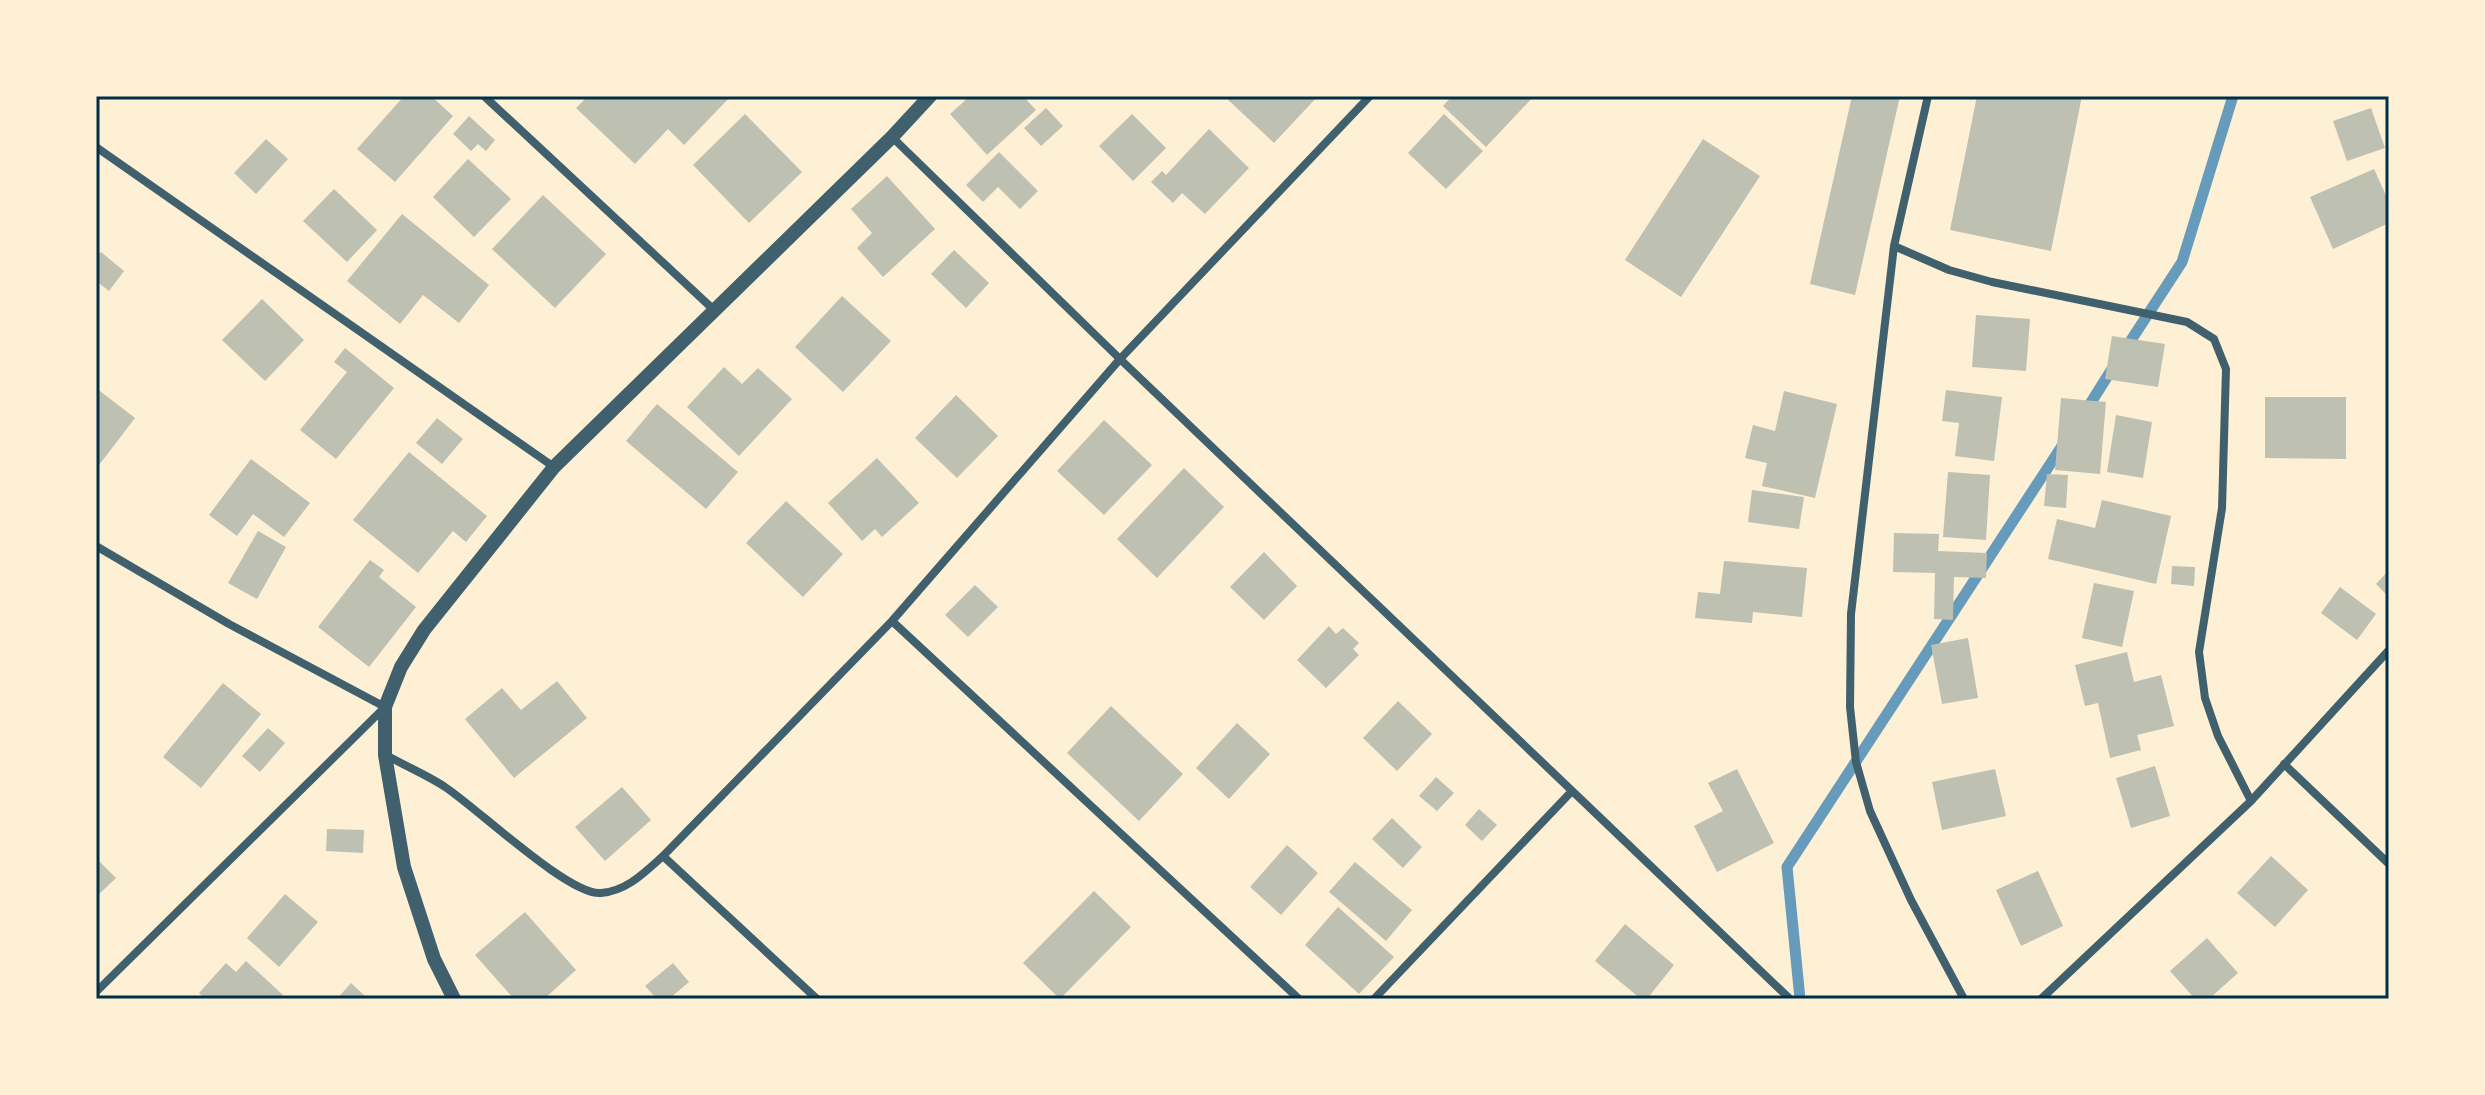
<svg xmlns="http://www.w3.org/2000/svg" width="2485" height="1095" font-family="Barlow,sans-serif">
<rect width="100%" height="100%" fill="#fdf0d5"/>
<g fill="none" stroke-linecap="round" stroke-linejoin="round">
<path stroke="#669bbc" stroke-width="11" d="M2124,351l58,-89 51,-166
M2085,412l27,-43
M1800,999l-13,-132 277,-424"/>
</g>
<path fill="#bec0b2" d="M404,96h27l22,20 -58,66 -38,-33z
M588,96h143l-47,49 -16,-16 -33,35 -59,-56z
M970,96h53l13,14 -49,45 -37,-41z
M1224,96h94l-44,47z
M1452,96h82l-48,51 -43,-41z
M1852,96h48l-45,199 -45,-11z
M1977,96h105l-31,155 -101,-21z
M1046,108l17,18 -22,20 -17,-18z
M2371,108l14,40 -38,13 -14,-40z
M745,114l57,58 -53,51 -56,-58z
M1132,114l34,34 -33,33 -34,-35z
M1444,114l39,37 -37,38 -38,-36z
M469,116l26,24 -9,11 -8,-7 -7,7 -18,-17z
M1209,129l40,39 -44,46 -23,-21 -9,10 -22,-21 11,-11 4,4z
M266,139l22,20 -32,35 -22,-21z
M1703,139l57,37 -79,121 -56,-37z
M999,152l39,39 -18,18 -22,-22 -15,15 -17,-17z
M468,159l43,40 -37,38 -41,-40z
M2374,169l15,33v21l-56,26 -23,-52z
M887,176l48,53 -52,48 -26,-29 15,-15 -21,-24z
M334,189l43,41 -30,32 -44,-41z
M543,195l63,59 -51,54 -63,-59z
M402,214l87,71 -30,38 -36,-28 -23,29 -53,-43z
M954,250l35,33 -23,25 -35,-34z
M101,252l23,19 -15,20 -13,-10v-24z
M842,296l49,45 -48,51 -48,-45z
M262,299l42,41 -39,41 -43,-41z
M1976,315l54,4 -4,52 -54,-4z
M2112,336l53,8 -7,43 -53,-8z
M345,348l49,40 -58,71 -36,-29 47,-58 -13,-10z
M724,367l18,17 16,-16 34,31 -53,57 -52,-49z
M96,388l39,30 -39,51z
M1946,390l56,7 -8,64 -39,-5 4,-33 -17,-2z
M1784,391l53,13 -22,94 -53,-12 5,-23 -22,-5 8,-33 22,6z
M956,395l42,41 -41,42 -42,-40z
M2265,397h81v62l-81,-1z
M2061,398l45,4 -6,72 -45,-4z
M657,404l81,68 -32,37 -80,-68z
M2116,415l36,7 -9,56 -36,-6z
M437,418l26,21 -21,25 -26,-21z
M1104,420l48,45 -48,50 -47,-44z
M409,452l78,64 -21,26 -13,-11 -35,42 -65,-53z
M877,458l42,45 -37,34 -7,-8 -13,12 -34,-38z
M251,459l59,44 -26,34 -31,-23 -16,22 -28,-21z
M1184,468l40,39 -67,71 -40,-39z
M1948,472l42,3 -4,65 -43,-3z
M2047,474l21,1 -2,33 -22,-2z
M1752,490l52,7 -5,32 -51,-7z
M2102,500l69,16 -15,68 -108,-25 9,-40 38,9z
M786,501l57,53 -40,43 -57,-54z
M258,531l28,16 -29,52 -29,-16z
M1894,533l45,1 -1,17 49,2 -1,25 -32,-1 -1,43 -19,-1 1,-46 -42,-1z
M1264,552l33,34 -33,34 -34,-33z
M370,560l14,10 -5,7 37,30 -47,60 -51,-40z
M1724,561l83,7 -5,49 -49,-5 -1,11 -57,-5 3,-26 22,2z
M2172,566l23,1 -1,19 -23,-2z
M2389,570v27l-13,-13z
M2094,583l40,8 -12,56 -40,-9z
M975,585l23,22 -30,30 -23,-22z
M2340,587l36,27 -19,26 -36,-27z
M1329,626l7,8 7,-6 16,15 -6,6 6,6 -33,33 -29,-28z
M1968,638l10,60 -36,6 -11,-59z
M2127,652l7,30 27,-7 13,51 -37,9 4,15 -31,8 -12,-55 -13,3 -10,-41z
M557,681l30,37 -73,60 -49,-59 37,-31 19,22z
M223,683l38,31 -60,74 -38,-31z
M1398,701l34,33 -35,37 -34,-33z
M1111,706l72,68 -44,47 -72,-68z
M1237,723l33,31 -41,45 -33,-31z
M268,728l17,15 -25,29 -18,-16z
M2155,766l15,50 -39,12 -15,-50z
M1737,769l37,74 -57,29 -23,-46 29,-15 -15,-28z
M1995,769l11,47 -64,14 -10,-48z
M1436,777l18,16 -17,18 -18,-15z
M622,787l29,33 -46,41 -30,-34z
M1479,809l18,16 -15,16 -17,-16z
M1392,818l30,29 -19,21 -31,-29z
M327,829l37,1 -1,23 -37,-2z
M1287,845l31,28 -37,42 -31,-28z
M2271,856l37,34 -33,37 -38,-34z
M96,858l20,20 -20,19z
M1355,862l57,48 -26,31 -57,-49z
M2038,871l25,55 -42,20 -25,-56z
M1094,891l37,36 -71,72 -37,-36z
M285,894l33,28 -39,45 -32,-29z
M1338,907l56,50 -35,37 -54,-49z
M525,912l51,58 -32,29h-30l-39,-44z
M1625,924l49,41 -27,34h-6l-46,-38z
M2207,938l31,35 -29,26h-14l-25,-28z
M246,961l37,34 -4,4h-74l-6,-6 27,-30 10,9z
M673,963l16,19 -20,17h-12l-12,-13z
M351,983l17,16h-31z"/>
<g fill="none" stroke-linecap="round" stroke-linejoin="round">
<path stroke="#3f606c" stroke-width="8" d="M484,96l230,214
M1928,96l-34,150 -43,368 -1,93 6,55 14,49 41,89 53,99
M892,137l228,222 670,640
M96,147l458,320
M1894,246l55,24 43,12 195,40 27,17 12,30 -4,139 -23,144 6,46 13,38 33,65
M96,546l133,78 156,83 -289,285
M892,621l407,378
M386,755c19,11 41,20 59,32 32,21 124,109 156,106 26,-2 44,-21 62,-37l229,-235 228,-262 250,-263
M2284,764l105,100
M663,856l154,143
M1374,999l198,-208
M2041,999l210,-198 138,-151"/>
<path stroke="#3f606c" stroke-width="14" d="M454,999l-20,-40 -30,-92 -19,-112v-48l16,-40 23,-37 130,-163 338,-330 38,-41"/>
</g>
<rect width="2485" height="1095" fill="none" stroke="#fdf0d5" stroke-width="196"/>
<rect x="98" y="98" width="2289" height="899" fill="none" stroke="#003049" stroke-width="3"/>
</svg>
